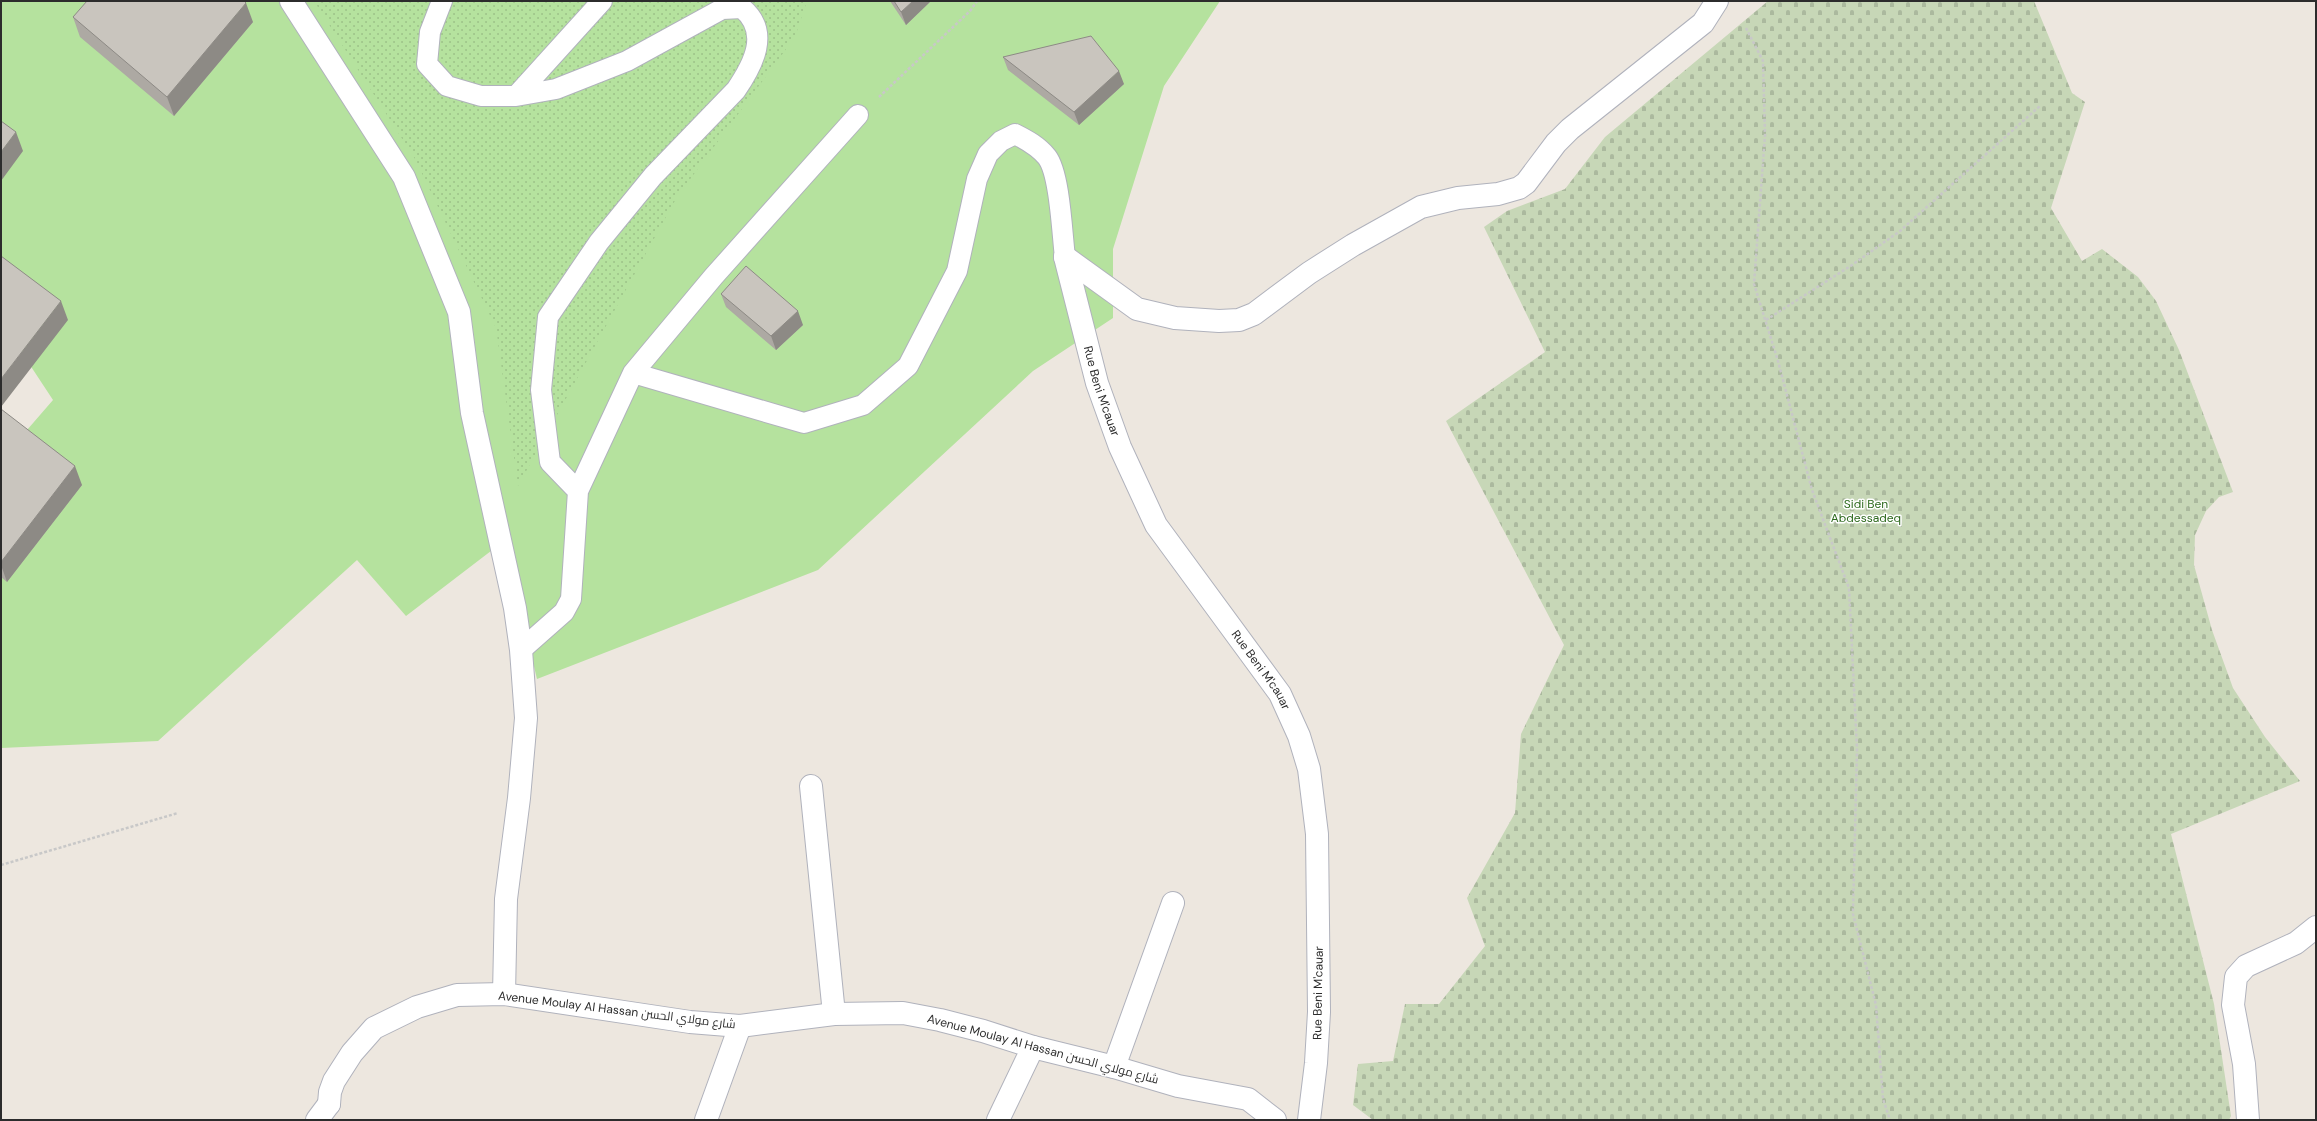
<svg xmlns="http://www.w3.org/2000/svg" width="2317" height="1121" font-family="'DM Sans',Cairo,sans-serif">
<defs>
<pattern id="cemetery-stones" width="16" height="16" patternUnits="userSpaceOnUse"><rect width="16" height="16" fill="#c7d7b7"/><path d="M2 7V4a2 2 0 0 1 4 0v3zM10 15v-3a2 2 0 0 1 4 0v3z" fill="#abb99e"/></pattern>
<pattern id="park-dots" width="8" height="8" patternUnits="userSpaceOnUse"><rect width="8" height="8" fill="#b5e29e"/><path d="M2 2h.1M6 6h.1" fill="none" stroke="#9cc288" stroke-width="1.8" stroke-linecap="round"/></pattern>
</defs>
<rect width="100%" height="100%" fill="#ede7df"/>
<path fill="#b5e29e" d="M1,1h1219l-56,85 -51,163v69l-80,53 -215,199 -281,109 -33,-138 -98,75 -49,-56 -199,181 -157,7v-288l52,-60 -52,-79z"/>
<path fill="url(#cemetery-stones)" d="M1768,1h266l38,92 13,9 -34,106 31,53 20,-12 36,28 18,24 23,49 54,142 -14,5 -13,14 -11,24 -1,30 18,65 21,58 32,49 35,44 -129,53 43,170 17,112 -2,4h-856l-20,-15 5,-41 35,-3 12,-57h34l46,-58 -18,-48 48,-85 6,-79 43,-89 -118,-224 99,-69 -61,-125 23,-16 58,-22 40,-52z"/>
<path fill="url(#park-dots)" d="M314,1h493l-12,36 -118,160 -159,289 -22,-158 -81,-169z"/>
<g fill="none" stroke-linecap="round" stroke-linejoin="round">
<g stroke="#b0b2bc" stroke-width="22">
<path id="lane" d="M442,1l-12,31 -3,32 20,22 34,10h35l40,-7 71,-28 95,-52 20,-1c29,24 11,57 -6,82l-83,86 -54,66 -51,75 -7,73 9,72 28,29 55,-118 81,-97 144,-161
M516,96l86,-95
M633,373l171,50 59,-18 45,-39 49,-95 20,-92 11,-25 13,-13 14,-7c12,6 23,12 32,23 13,17 15,77 18,100
M521,650l43,-38 7,-13 7,-108"/>
</g>
<g stroke="#b0b2bc" stroke-width="24">
<g id="street">
<path d="M291,1l113,176 55,135 13,101 43,195 6,42 5,68 -7,80 -13,101 -2,95"/>
<path id="s1" d="M1065,257l32,126 23,64 36,78 124,169 19,42 10,33 8,65 2,178 -3,51 -7,57"/>
<path d="M1065,257l72,52 38,9 44,3 20,-1 15,-6 55,-41 44,-28 68,-38 37,-9 40,-4 21,-6 7,-5 30,-40 14,-14 133,-106 14,-22"/>
<path d="M811,786l23,228"/>
<path d="M1114,1067l59,-164"/>
<path d="M329,1104l1,-12 4,-11 18,-28 22,-25 43,-21 40,-12 47,-1 186,28 50,4 94,-12 69,-1 37,7 43,11 50,16 81,20 64,19 70,13 27,21"/>
<path d="M317,1120l12,-16"/>
<path d="M706,1120l34,-94"/>
<path d="M998,1120l35,-73"/>
<path d="M2248,1120l-4,-56 -11,-59 3,-28 10,-11 50,-23 20,-16"/>
</g>
</g>
<path stroke="#c8c8c8" stroke-width="2.5" stroke-dasharray="3 2" stroke-linecap="butt" d="M1746,28l17,33 2,74 -11,149 24,77 34,129 37,98 8,161 -4,165 23,91 7,94 7,21
M879,97l91,-86 7,-10
M1766,320l86,-55 48,-34 141,-126
M1,865l177,-52"/>
<use href="#lane" stroke="#fff" stroke-width="20"/>
<use href="#street" stroke="#fff" stroke-width="22"/>
</g>
<path fill="#ada9a3" d="M890,1h41l-25,24z
M73,17l180,5 -79,94 -94,-79z
M1003,57l121,27 -45,41 -71,-55z
M721,294l82,31 -27,25 -50,-43z
M1,409l81,76 -75,97 -6,-5z"/>
<path fill="#8d8a85" d="M913,1h18l-25,24 -5,-13z
M246,3l7,19 -79,94 -7,-19z
M1119,71l5,13 -45,41 -5,-13z
M16,132l7,19 -22,30v-29z
M61,301l7,19 -67,87v-28z
M798,311l5,14 -27,25 -5,-14z
M75,466l7,19 -75,97 -6,-17v-3z"/>
<path fill="#c9c5be" stroke="#8d8a85" d="M87,1h157l2,2 -79,94 -94,-80z
M894,1h19l-12,11z
M1091,36l28,35 -45,41 -71,-55z
M1,121l15,11 -15,20z
M1,256l60,45 -60,78z
M746,266l52,45 -27,25 -50,-42z
M1,409l74,57 -74,96z"/>
<g text-anchor="middle" dominant-baseline="central" stroke-width="3" stroke-linejoin="round" paint-order="stroke">
<g font-size="12" fill="#2c2c2c" stroke="#fff">
<text stroke="none"><textPath href="#s1" startOffset="139">Rue Beni M'cauar</textPath></text>
<text stroke="none"><textPath href="#s1" startOffset="463">Rue Beni M'cauar</textPath></text>
<text transform="translate(1318 993) rotate(-89)">Rue Beni M'cauar</text>
<text transform="translate(617 1010) rotate(7)">Avenue Moulay Al Hassan شارع مولاي الحسن</text>
<text transform="translate(1043 1049) rotate(15)">Avenue Moulay Al Hassan شارع مولاي الحسن</text>
</g>
<g font-size="12" fill="#2d691d" stroke="#fff">
<text x="1866" y="504">Sidi Ben<tspan x="1866" dy="14">Abdessadeq</tspan></text>
</g>
</g>
<rect width="2317" height="1121" fill="none" stroke="#2c2c2c" stroke-width="4"/>
</svg>
